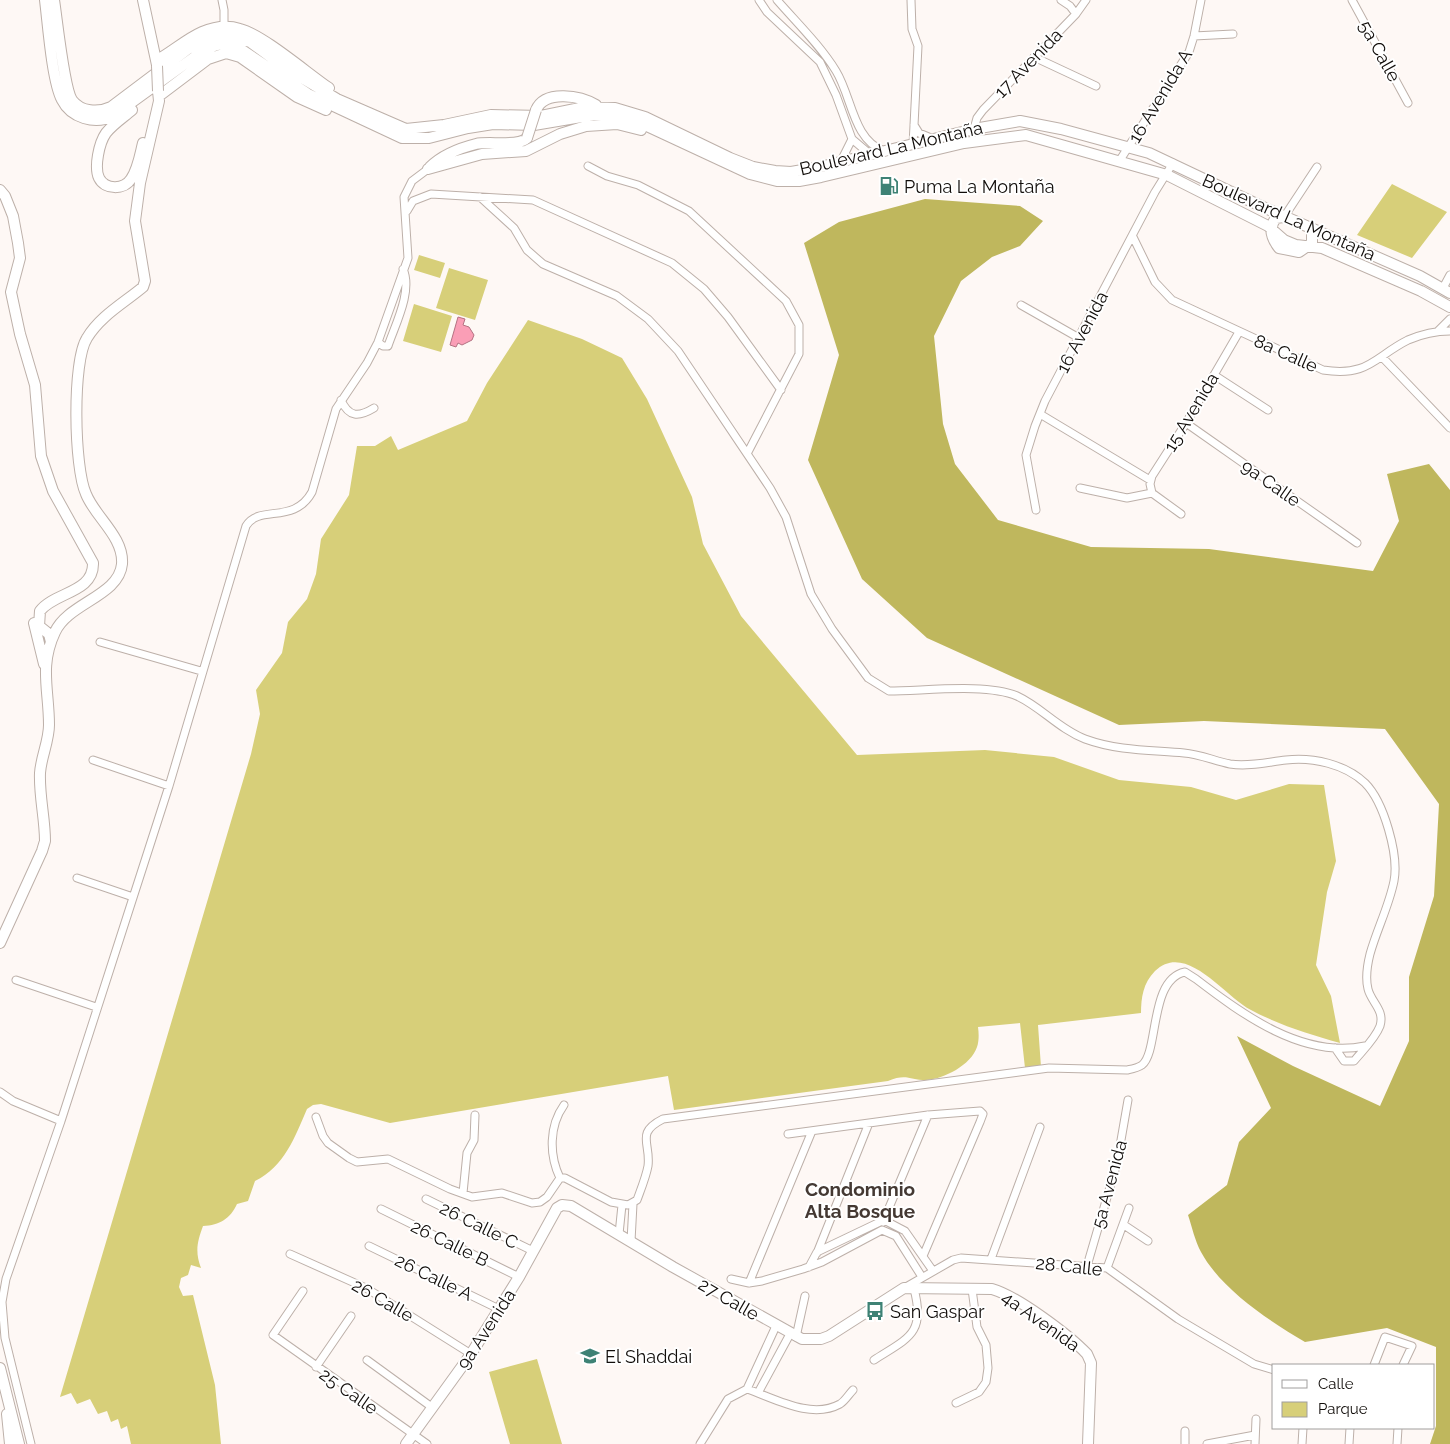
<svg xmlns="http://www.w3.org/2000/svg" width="1450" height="1444" font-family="Raleway,sans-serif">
<rect width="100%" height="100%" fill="#fef8f5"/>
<path fill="#d7cf79" d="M1392,184l55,28 -35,46 -55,-23z
M419,255l26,8 -5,15 -26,-8z
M449,268l39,12 -13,40 -39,-12z
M414,304l38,12 -11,36 -38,-11z
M528,320l54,19 40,19 25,41 45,98 11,47 38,72 116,139 128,-5 69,7 65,23 72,7 45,13 53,-16 35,1 12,76 -9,31 -11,73 15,31 9,47c-31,-9 -61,-18 -89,-33 -27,-14 -65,-69 -96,-39 -12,12 -14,27 -14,42l-103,12 3,42 -16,1 -5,-45 -42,4c1,7 1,14 -1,20 -6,18 -33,32 -51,33 -16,0 -20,-7 -38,1l-214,29 -6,-34 -278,47 -69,-19 -8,1 -6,4c-12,28 -23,58 -52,72l-7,20 -11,3c-7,15 -17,21 -34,22 -6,16 -8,26 -2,42l-10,-3 -3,10 -7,3 -2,9 4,9 10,-1 22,90 6,59h-90l-4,-18 -6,3 -3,-10 -7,3 -4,-11 -9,3 -8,-15 -13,5 -6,-11 -11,4 191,-643 9,-40 -4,-24 26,-37 6,-31 19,-23 9,-25 5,-35 28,-44 8,-49h18l16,-10 7,14 69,-29 20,-38z
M537,1359l25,85h-52l-21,-72z"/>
<path fill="#bfb75d" d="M925,199l95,7 23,15 -23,25 -28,11 -31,24 -27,55 9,88 12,40 43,56 93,27 118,2 164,22 26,-50 -12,-47 42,-10 21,26v954h-20l6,-18v-79l-49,-19 -82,14c-36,-21 -84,-53 -104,-90 -6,-11 -9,-25 -13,-37l39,-30 12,-43 32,-34 -34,-72 56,30 87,40 29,-65v-64l25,-81 5,-92 -54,-75 -181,-8 -85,4 -192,-87 -65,-59 -54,-119 31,-105 -35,-112 35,-21z"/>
<path fill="#fa9eb6" stroke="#b47282" d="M458,317l7,2 -2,6 6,2 5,8 -2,5 -10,5 -4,-2 -2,4 -6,-2z"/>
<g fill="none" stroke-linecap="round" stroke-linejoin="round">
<g stroke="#bdb0a9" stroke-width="9">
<path id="street" d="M222,0l2,10v16
M759,0l8,12 53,50 16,33 16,44 20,17
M777,0c20,23 43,45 59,71 16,26 17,69 48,80
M911,0l1,29 6,17 -5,99
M1061,0l9,6 6,8
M1352,0l56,103
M1194,36l39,-2
M1034,57l62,29
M914,125l5,8 12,5
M974,129l3,-11 6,-8 93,-96 10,-14
M1120,160l69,-108 5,-16 7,-36
M840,163l12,-24
M588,166l19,10 31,9 51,26 97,90 13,24v29l-51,98
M480,197l34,31 13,22 16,14 74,32 31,23 30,32 92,137 16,29 25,77 21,35 36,49 21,13c35,0 98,-8 128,5 24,11 42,33 68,43 33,12 65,11 99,14 15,1 31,8 46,11 19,3 38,-2 56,-4 27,-3 59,4 79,23 19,19 34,72 29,98 -5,25 -17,48 -24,73 -3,12 -5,23 -2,35 3,13 17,21 12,37 -5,13 -17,24 -26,35h-10l-9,-13
M407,211l6,-10 18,-7 102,6 139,63 32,26 24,28 53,73
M1284,217l33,-50
M1133,237l22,45 17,18 151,70c46,7 51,-13 85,-30 14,-6 28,-9 42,-9
M1443,288l7,-13
M1021,305l58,33
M1438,331l12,-12
M378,342l5,4h5c7,-21 25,-55 15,-77
M1383,358l67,70
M1214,375l54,35
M341,400c8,18 18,17 33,8
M1040,414l110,66
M1186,423l171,120
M1080,488l47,10 25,-5
M1152,493l-2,-9 2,-8 34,-53 53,-91
M1152,493l29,21
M1036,510l-10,-55 9,-29 10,-25 110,-209 18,-29
M100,642l101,29
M93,760l76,26
M77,878l56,19
M16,980l80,27
M0,1092l13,9 48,20
M316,1117l7,19 5,7 21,15 8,4 31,-3 62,30 22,8 30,-4 30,10 8,-1 7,-5 13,-19h5l46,24 17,3 9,-5c4,-11 9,-23 11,-34 3,-23 -13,-33 15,-47l386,-51 78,2c5,-1 11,-2 15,-5 17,-13 7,-86 43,-93l11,7c47,36 107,80 169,67
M788,1134l140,-19 52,-4 3,3 -3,8 -57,134
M560,1178c-11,-23 -11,-52 4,-73
M463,1193l4,-40 7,-13 1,-25
M426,1199l107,52
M381,1209l138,68
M883,1222l45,-107
M1124,1225l24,16
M619,1234l3,-29
M631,1241l2,-37
M369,1246l130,63
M817,1253l52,-130
M290,1254l76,34 105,66
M991,1259l49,-132
M1087,1266l30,-103 11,-63
M809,1267l8,-15 67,-32 21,11 28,40
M1107,1268l22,-60
M731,1279l18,4 13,-2 41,-12 19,-7 60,-32 14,6 26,41
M749,1283l63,-152
M906,1287l47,-27 8,-2 146,10 71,51 76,45 20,6
M303,1291l-30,44 154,109
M796,1337l9,-41
M367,1360l66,48
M874,1360c34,-22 52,-26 40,-71
M1374,1365l11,-28 27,9 -9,19
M316,1367l35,-51
M747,1389c27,9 64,31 93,15 5,-3 9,-10 13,-14
M758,1393l32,-59
M956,1403l23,-11 7,-10 2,-14 -2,-23 -9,-18 -5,-38
M1185,1431v13
M31,1444l-26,-106 -3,-36 4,-23 55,-158 108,-335 77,-260c13,-22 48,-1 66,-34l24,-83 31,-46 11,-21 30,-84 -4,-61 8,-16 16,-12
M700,1444l28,-45 19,-10 29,-63
M1207,1444l48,-9
M1255,1444l1,-25
M1302,1444l1,-16
M1349,1444l1,-16
M1397,1444l1,-16"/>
</g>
<g stroke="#bdb0a9" stroke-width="12">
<path id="secondary" d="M45,0c3,24 7,81 17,100 9,18 33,25 51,16l87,-63 14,-7 8,-2 17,4 69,46 94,44h27l39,-10 25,-4 41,1 59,-10h18l23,5 116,54 27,7h22l22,-4 143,-34 62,-8 141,40 101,51 16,14 12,5 26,3 99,43 29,16
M54,0c3,19 10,88 18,100 9,12 26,13 39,7l77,-58 21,-11 17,-3 24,7 37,27 50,30 69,30 38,-4 47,-10 50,1 44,-9 30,1 30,9 85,41 23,9 22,4 16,1 29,-5 154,-38 46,-8 41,8 88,24 114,54 157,69 30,17
M143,0l14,65
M157,60c15,-8 29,-21 45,-28 12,-5 25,-7 38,-3 23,6 67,44 89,59
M159,96l49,-37 18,-6 14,4 57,40 29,13
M132,110c-8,7 -19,14 -26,23 -7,10 -12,34 -7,45 6,12 25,12 32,1 7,-10 9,-24 12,-36
M536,110c9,-21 45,-14 60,-5
M430,167c12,-12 30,-19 46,-23 12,-3 43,3 51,-6
M428,169l54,-15 44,-3 34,-17 26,-8 31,-2 24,6
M0,190l5,6 8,20 5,27 2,15 -9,34 9,42 15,51 6,71 12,35 40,72c1,30 -39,29 -53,48l-1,15 10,8 2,8
M1284,217l-8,1c-8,10 -4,21 3,30l20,4 13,-9v-14
M34,623l10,41
M0,943l42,-92 3,-10c0,-23 -6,-45 -5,-68 1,-16 9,-32 9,-48 0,-35 -10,-59 6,-93 13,-29 64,-36 67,-68 2,-27 -27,-47 -36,-70 -12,-26 -14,-133 1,-156 13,-22 37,-35 56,-51l2,-6 -10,-60 5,-38 19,-82 -1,-10
M0,1368l19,76
M7,1414l3,30
M406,1444l65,-90 48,-77 38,-69 5,-3 9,1 102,61 129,72h19l8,-3 75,-48 88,1c25,7 77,46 95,65l4,9 -3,81"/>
</g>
<use href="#street" stroke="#fff" stroke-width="7"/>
<use href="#secondary" stroke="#fff" stroke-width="10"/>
<g stroke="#bdb0a9" stroke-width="12" stroke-linecap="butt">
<path id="secondary-bridge" d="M157,66l1,25
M527,138l9,-28"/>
</g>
<use href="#secondary-bridge" stroke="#fff" stroke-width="10"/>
</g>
<defs>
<g id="fuel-bare" transform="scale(1.5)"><path d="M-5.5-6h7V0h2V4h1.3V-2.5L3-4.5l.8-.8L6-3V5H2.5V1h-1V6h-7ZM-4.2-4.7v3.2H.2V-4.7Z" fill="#3e8275" stroke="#fff" stroke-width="2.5" paint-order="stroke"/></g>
<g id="bus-bare" transform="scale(1.5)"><path d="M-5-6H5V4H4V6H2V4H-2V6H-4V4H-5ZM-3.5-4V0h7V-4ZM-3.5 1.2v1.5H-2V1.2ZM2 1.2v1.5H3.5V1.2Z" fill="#3e8275" stroke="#fff" stroke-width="2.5" paint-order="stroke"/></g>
<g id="school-bare" transform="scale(1.5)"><path d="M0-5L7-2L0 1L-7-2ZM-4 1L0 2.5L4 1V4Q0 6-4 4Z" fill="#3e8275" stroke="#fff" stroke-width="2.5" paint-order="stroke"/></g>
</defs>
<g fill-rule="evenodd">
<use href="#fuel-bare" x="889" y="186"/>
<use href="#bus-bare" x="875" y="1311"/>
<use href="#school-bare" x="590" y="1356"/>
</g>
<g text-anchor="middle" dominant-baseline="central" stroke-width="4" stroke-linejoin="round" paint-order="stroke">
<g font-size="18" fill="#110d0a" stroke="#fff">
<text transform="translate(1380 51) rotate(61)">5a Calle</text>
<text transform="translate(1028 63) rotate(-46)">17 Avenida</text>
<text transform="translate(1160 96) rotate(-59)">16 Avenida A</text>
<text transform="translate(891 148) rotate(-13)">Boulevard La Montaña</text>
<text transform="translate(1289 217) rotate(24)">Boulevard La Montaña</text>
<text transform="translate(1082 332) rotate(-62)">16 Avenida</text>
<text transform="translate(1286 353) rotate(24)">8a Calle</text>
<text transform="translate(1191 412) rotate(-59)">15 Avenida</text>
<text transform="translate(1271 483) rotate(35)">9a Calle</text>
<text transform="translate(1109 1184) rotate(-75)">5a Avenida</text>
<text transform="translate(479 1225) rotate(26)">26 Calle C</text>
<text transform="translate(450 1243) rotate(26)">26 Calle B</text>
<text transform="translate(1069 1266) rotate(6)">28 Calle</text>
<text transform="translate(434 1277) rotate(26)">26 Calle A</text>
<text transform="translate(729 1299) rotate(30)">27 Calle</text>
<text transform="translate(383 1300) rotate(30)">26 Calle</text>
<text transform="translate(1041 1321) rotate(35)">4a Avenida</text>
<text transform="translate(486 1329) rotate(-57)">9a Avenida</text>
<text transform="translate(349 1391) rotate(35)">25 Calle</text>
</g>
<g font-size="18" fill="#110d0a" stroke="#fff" text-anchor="start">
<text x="904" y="186">Puma La Montaña</text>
<text x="890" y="1311">San Gaspar</text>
<text x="605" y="1356">El Shaddai</text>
</g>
<g font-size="19" font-weight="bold" fill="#443933" stroke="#fff">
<text x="860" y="1189">Condominio<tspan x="860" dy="22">Alta Bosque</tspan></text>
</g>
</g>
<rect x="1272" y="1364" width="162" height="65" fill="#ffffff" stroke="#a09e9d"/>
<rect x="1282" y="1380" width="25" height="8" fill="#ffffff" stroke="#a09e9d"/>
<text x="1318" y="1389" font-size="15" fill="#110d0a">Calle</text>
<rect x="1282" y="1402" width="25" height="15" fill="#d7cf79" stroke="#a09e9d"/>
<text x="1318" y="1414" font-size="15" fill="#110d0a">Parque</text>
</svg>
